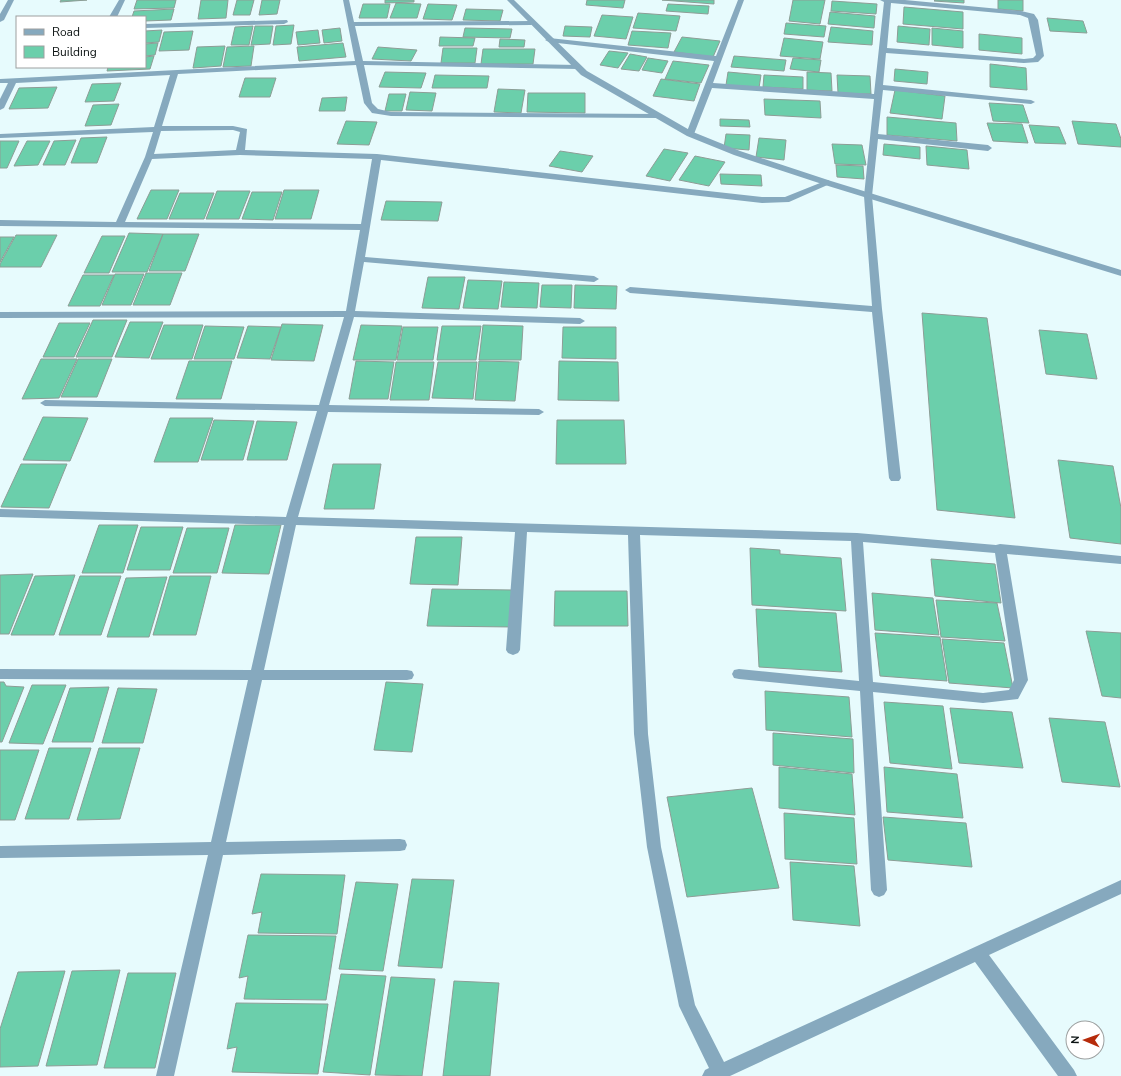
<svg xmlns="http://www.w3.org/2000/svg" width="1121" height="1076" font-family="'Nunito Sans',sans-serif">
<rect width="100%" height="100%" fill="#e7fbfd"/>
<path fill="#6bcfab" stroke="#8d9d96" d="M61,0h26l-27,2z
M137,0h39l-2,8 -40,1z
M201,0h27l-2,18 -28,1z
M237,0h17l-4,15h-17z
M262,0h18l-3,14 -18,1z
M385,0h29v2l-29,1z
M587,0h38l-2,8 -37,-3z
M662,0h52v4z
M793,0h32l-5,24 -31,-3z
M964,0v3l-30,-2 1,-1z
M998,0h25v11l-25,-2z
M832,1l45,3 -1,10 -45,-3z
M396,3l25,1 -4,14h-27z
M363,4h27l-3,14h-28z
M428,4l29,1 -5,15 -29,-1z
M668,4l41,2 -1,8 -42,-3z
M904,7l59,5v17l-60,-5z
M174,9l-3,11 -26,1v-4h-13l2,-6z
M466,9l37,1 -3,11 -37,-1z
M830,12l45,4 -1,12 -46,-4z
M638,13l42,3 -4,15 -43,-3z
M602,15l31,2 -7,22 -32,-3z
M1047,18l36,3 4,12 -37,-2z
M786,23l40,3 -2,11 -40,-3z
M294,25l-3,19 -18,1 3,-19z
M253,26l-4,19h-18l4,-18z
M255,26h18l-3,18 -19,1z
M565,26l27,1 -2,10 -27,-1z
M898,26l32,3 -1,16 -32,-3z
M831,27l42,4 -1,14 -44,-3z
M340,28l2,13 -18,2 -2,-13z
M465,28l47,1 -2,9 -47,-1z
M932,28l31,3v17l-31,-3z
M162,30l-3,12 -14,1v-12z
M318,30l2,13 -22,2 -2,-13z
M193,31l-4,19 -30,1 5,-19z
M632,31l39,2 -3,15 -40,-3z
M979,34l43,4v16l-43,-4z
M440,37l35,1 -2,8h-34z
M682,37l38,4 -7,16 -39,-5z
M784,38l39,4 -3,17 -40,-3z
M500,39l25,1 -1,7h-25z
M158,43l-3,12 -10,1v-12z
M343,43l3,14 -47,4 -2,-14z
M225,46l-4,20 -28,2 4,-21z
M254,46l-3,20 -28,1 4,-20z
M378,47l39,3 -6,11 -39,-2z
M443,48h34l-2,15h-34z
M483,49h52l-2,15h-52z
M609,51l19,2 -10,15 -18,-3z
M630,54l17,3 -8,14 -18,-2z
M154,56l-4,13 -43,2 1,-4h37v-10z
M734,56l52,4 -2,11 -53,-4z
M648,58l20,3 -6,12 -20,-3z
M793,58l28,2 -2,12 -29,-3z
M673,61l36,4 -8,18 -36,-4z
M990,64l36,4 1,22 -37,-3z
M895,69l33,3 -1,12 -33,-3z
M385,72l41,1 -5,15 -42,-1z
M728,72l33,3 -2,13 -33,-3z
M807,72l24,1 1,18 -25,-1z
M435,75l54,1 -2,12h-55z
M764,75l39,2v12l-40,-2z
M837,75l33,1 1,18 -33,-1z
M245,78h31l-6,19h-31z
M661,79l39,5 -6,17 -41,-5z
M121,83l-7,18 -29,1 7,-18z
M57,87l-9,21 -39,1 10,-21z
M498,89l27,1 -4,23 -27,-1z
M895,90l50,6 -3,23 -52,-6z
M410,92l26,1 -4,18 -26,-1z
M528,93h57v20l-58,-1z
M389,94h17l-4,17h-17z
M347,97l-2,14h-26l3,-13z
M764,99l56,2 1,17 -56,-3z
M989,103l34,2 6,18 -36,-2z
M119,104l-8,21 -26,1 8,-21z
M887,117l69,6 1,18 -70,-6z
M720,119l29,1 1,7 -30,-1z
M346,121l31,1 -8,23 -32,-1z
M1072,121l44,3 5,15v8l-43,-3z
M987,123l35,1 6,19 -35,-2z
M1029,125l30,2 7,17 -31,-1z
M726,134l24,1 -1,15 -25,-2z
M107,137l-10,26h-26l10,-25z
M759,138l27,2 -2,20 -28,-3z
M76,140l-11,25h-22l11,-24z
M0,141h19l-12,27h-7z
M27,141h23l-12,24 -24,1z
M832,144l30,1 4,20 -31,-1z
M884,144l36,3v12l-37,-4z
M926,146l41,4 2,19 -42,-4z
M664,149l24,4 -18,28 -24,-5z
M560,151l33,5 -11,16 -33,-6z
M695,156l30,6 -16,24 -30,-6z
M836,165l27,1 1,13 -27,-2z
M720,174l41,1 1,11 -41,-2z
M151,190h28l-12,29h-30z
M284,190h35l-8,29h-36z
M217,191h33l-11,28h-33z
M252,192h30l-9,28 -31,-1z
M180,193h34l-10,26h-35z
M386,201l56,1 -4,19 -57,-1z
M129,233l34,1 -16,38h-35z
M163,234h36l-14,37h-36z
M16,235h41l-16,32h-41v-3z
M102,236h23l-16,37h-25z
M0,237h14l-14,25z
M146,273h36l-12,32h-37z
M115,274h29l-13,31h-29z
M83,275h31l-14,31h-32z
M428,277h37l-6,32 -37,-1z
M468,280l34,1 -4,28 -35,-1z
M504,282l35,1 -2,25 -36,-1z
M542,285h30l-1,23 -31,-1z
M575,285l42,1 -1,23 -42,-1z
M922,313l65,5 28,200 -78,-8z
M93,320h34l-15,37h-36z
M130,322h33l-14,36 -34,-1z
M59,323h31l-16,34h-31z
M282,324l41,1 -9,36 -43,-1z
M164,325h39l-11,34h-41z
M361,325l41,1 -6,34h-43z
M483,325l40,1 -2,34h-42z
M205,326l39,1 -10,32h-40z
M248,326l33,1 -11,32 -33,-1z
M442,326h39l-5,34h-39z
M403,327h35l-5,33h-36z
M563,327h53v32l-54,-1z
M1039,330l48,4 10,45 -51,-5z
M41,359h36l-18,39 -37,1z
M78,359h34l-15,38h-36z
M189,361h43l-11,38h-45z
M356,361l38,1 -6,37h-39z
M479,361l40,1 -4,39 -40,-1z
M559,361l59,1 1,39 -61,-1z
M396,362h38l-5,38h-39z
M438,362h39l-4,37 -41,-1z
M43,417l45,1 -18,43 -47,-1z
M170,418h43l-15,44h-44z
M214,420l40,1 -11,39h-42z
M557,420h67l2,44h-70z
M257,421l40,1 -10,38h-40z
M1058,460l55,6 8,42v36l-51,-6z
M21,464h46l-18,44 -48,-1z
M333,464h48l-7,45h-50z
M99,525h39l-15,48h-41z
M235,525h46l-12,49 -47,-1z
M141,527h42l-13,43h-43z
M187,528h42l-12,45h-44z
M416,537h46l-4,48 -48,-1z
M750,548l30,2v4l61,4 5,53 -94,-6z
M931,559l64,5 6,39 -66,-7z
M33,574l-24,60h-9v-59z
M75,575l-21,60h-43l24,-59z
M80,576h41l-20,59h-42z
M170,576h41l-15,59h-43z
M167,577l-18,60h-42l19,-59z
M432,589l83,1 -2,37 -86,-1z
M555,591h72l1,35h-74z
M872,593l61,5 6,37 -64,-5z
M936,600l61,3 8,38 -64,-4z
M756,609l80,4 6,59 -83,-5z
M1086,631l35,2v65l-19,-2z
M875,633l65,4 7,44 -67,-5z
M942,639l62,4 9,45 -64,-5z
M0,682h4l2,4 18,1 -22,55h-2z
M386,682l37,2 -11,68 -38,-2z
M32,685h34l-23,59 -34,-1z
M109,687l-16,55h-41l18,-54z
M118,688l39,1 -14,54h-41z
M765,691l84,6 3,40 -86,-7z
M884,702l59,4 9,63 -62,-6z
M950,708l62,4 11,56 -64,-5z
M1049,718l56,4 15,65 -58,-5z
M773,733l80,6 1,34 -81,-8z
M49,748h42l-22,71h-44z
M99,748h41l-20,71 -43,1z
M0,750h39l-24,70h-15z
M779,767l73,7 3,41 -76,-7z
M884,767l73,7 6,44 -76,-6z
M752,788l27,100 -92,9 -20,-100z
M784,813l70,5 3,46 -72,-5z
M883,817l83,6 6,44 -84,-7z
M790,862l64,4 6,60 -67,-6z
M261,874l84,1 -8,59 -79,-1 4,-21 -10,2z
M412,879l42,1 -12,88 -44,-2z
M356,882l42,2 -15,87 -44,-2z
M248,935l88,1 -10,64 -82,-1 4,-23 -9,2z
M120,970l-23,95 -51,1 26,-95z
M65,971l-27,95 -38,1v-38l18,-57z
M128,973h48l-21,95h-51z
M341,974l45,2 -16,99 -47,-3z
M391,977l44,2 -13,97 -47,-1z
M454,981l45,2 -9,93h-47z
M236,1003l92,1 -10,70 -86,-2 5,-25 -10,2z"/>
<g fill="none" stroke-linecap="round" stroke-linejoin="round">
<path fill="#86a9be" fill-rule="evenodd" d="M8,0h6l-10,20 -4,2v-8z
M119,0h6l-8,17h-8z
M343,0h6l5,22 177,-1 4,2 -4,2 -176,1 8,35 215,4 4,2 -4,2 -214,-4 8,38 6,6 13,3 266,2 4,2 -4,2 -266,-2 -19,-3 -8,-10 -8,-38 -178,9 -16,52h71l14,3 -2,21 132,4 385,43h23l40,-16 3,-1 4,3 -43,19 -27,1 -381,-43 -16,97 229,19 5,3 -5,3 -230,-20 -9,49 225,7 5,3 -5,3 -226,-7 -25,88 210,4 5,3 -5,3 -211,-3 -30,105 559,16 139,12 4,-1 121,12v8l-114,-10 21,126 -10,19 -35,4 -110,-11 14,198 -3,5 -5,2 -5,-2 -3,-5 -11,-199 -121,-12 -5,-1 -2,-4 2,-4 5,-1 120,12 -8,-140 -211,-6 8,199 13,113 34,158 29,57 397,-182v14l-132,61 85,115 3,6h-19l-83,-114 -245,114h-28l3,-6 4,-2 -30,-62 -32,-159 -13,-113 -6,-199 -101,-3 -7,118 -2,3 -5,2 -5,-2 -2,-3 9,-118 -219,-7 -32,145h143l5,1 2,4 -2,4 -5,1h-145l-36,162 174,-3 5,1 2,5 -2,5 -5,1 -177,4 -49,221h-18l52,-221 -208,3v-12l211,-4 37,-162 -248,-1v-10l251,1 33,-145 -284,-8v-8l286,8 31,-106 -272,-5 -5,-3 5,-3 274,5 25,-88 -344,1v-6l346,-1 14,-81 -360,-4v-6l116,2 29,-65 8,-25 -153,6v-4l154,-7 16,-52 -154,8 -12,25 -4,2v-11l8,-16h-8v-4l355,-18zM233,130l7,2 -4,18 -82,4 7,-23zM240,155l132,4 -11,65 -236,-2 27,-63zM863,542l132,11 19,127 -5,10 -26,3 -110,-11z
M738,0h6l-31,83 161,11 10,-92 -4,-2h25l116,11 13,3 4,6 6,36 -6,6 -14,1 -138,-10 -3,32 148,15 4,2 -4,2 -148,-14 -5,44 110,11 4,3 -4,3 -110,-12 -6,57 10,113 19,169 -2,3h-8l-2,-3 -17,-166 -242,-19 -5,-3 5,-3 242,19 -8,-110 10,-97 -162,-11 -18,46 -4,2 -4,-2 28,-73 -165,-19 -4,-2 4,-2 167,18zM891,3l129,12 8,3 8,37 -3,3 -9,1 -137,-11z
M287,20l1,2 -4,2 -139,4v-4z"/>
<path fill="#86a9be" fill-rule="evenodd" d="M507,0h7l73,71 106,61 47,19 91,30 290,89v6l-296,-91 -91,-30 -47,-19 -106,-61z"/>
</g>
<rect x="16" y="16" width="130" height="52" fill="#ffffff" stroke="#9da0a0"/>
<rect x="24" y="29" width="20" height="6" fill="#86a9be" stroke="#9da0a0"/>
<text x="52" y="36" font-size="12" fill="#0b1212">Road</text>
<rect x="24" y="46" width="20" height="12" fill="#6bcfab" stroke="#9da0a0"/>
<text x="52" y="56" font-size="12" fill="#0b1212">Building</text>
<g transform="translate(1085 1040) rotate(272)"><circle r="19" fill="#ffffff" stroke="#9da0a0"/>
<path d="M0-3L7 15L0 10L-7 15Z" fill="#b62b0b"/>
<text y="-6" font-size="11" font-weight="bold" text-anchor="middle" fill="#0b1212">N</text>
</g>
</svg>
